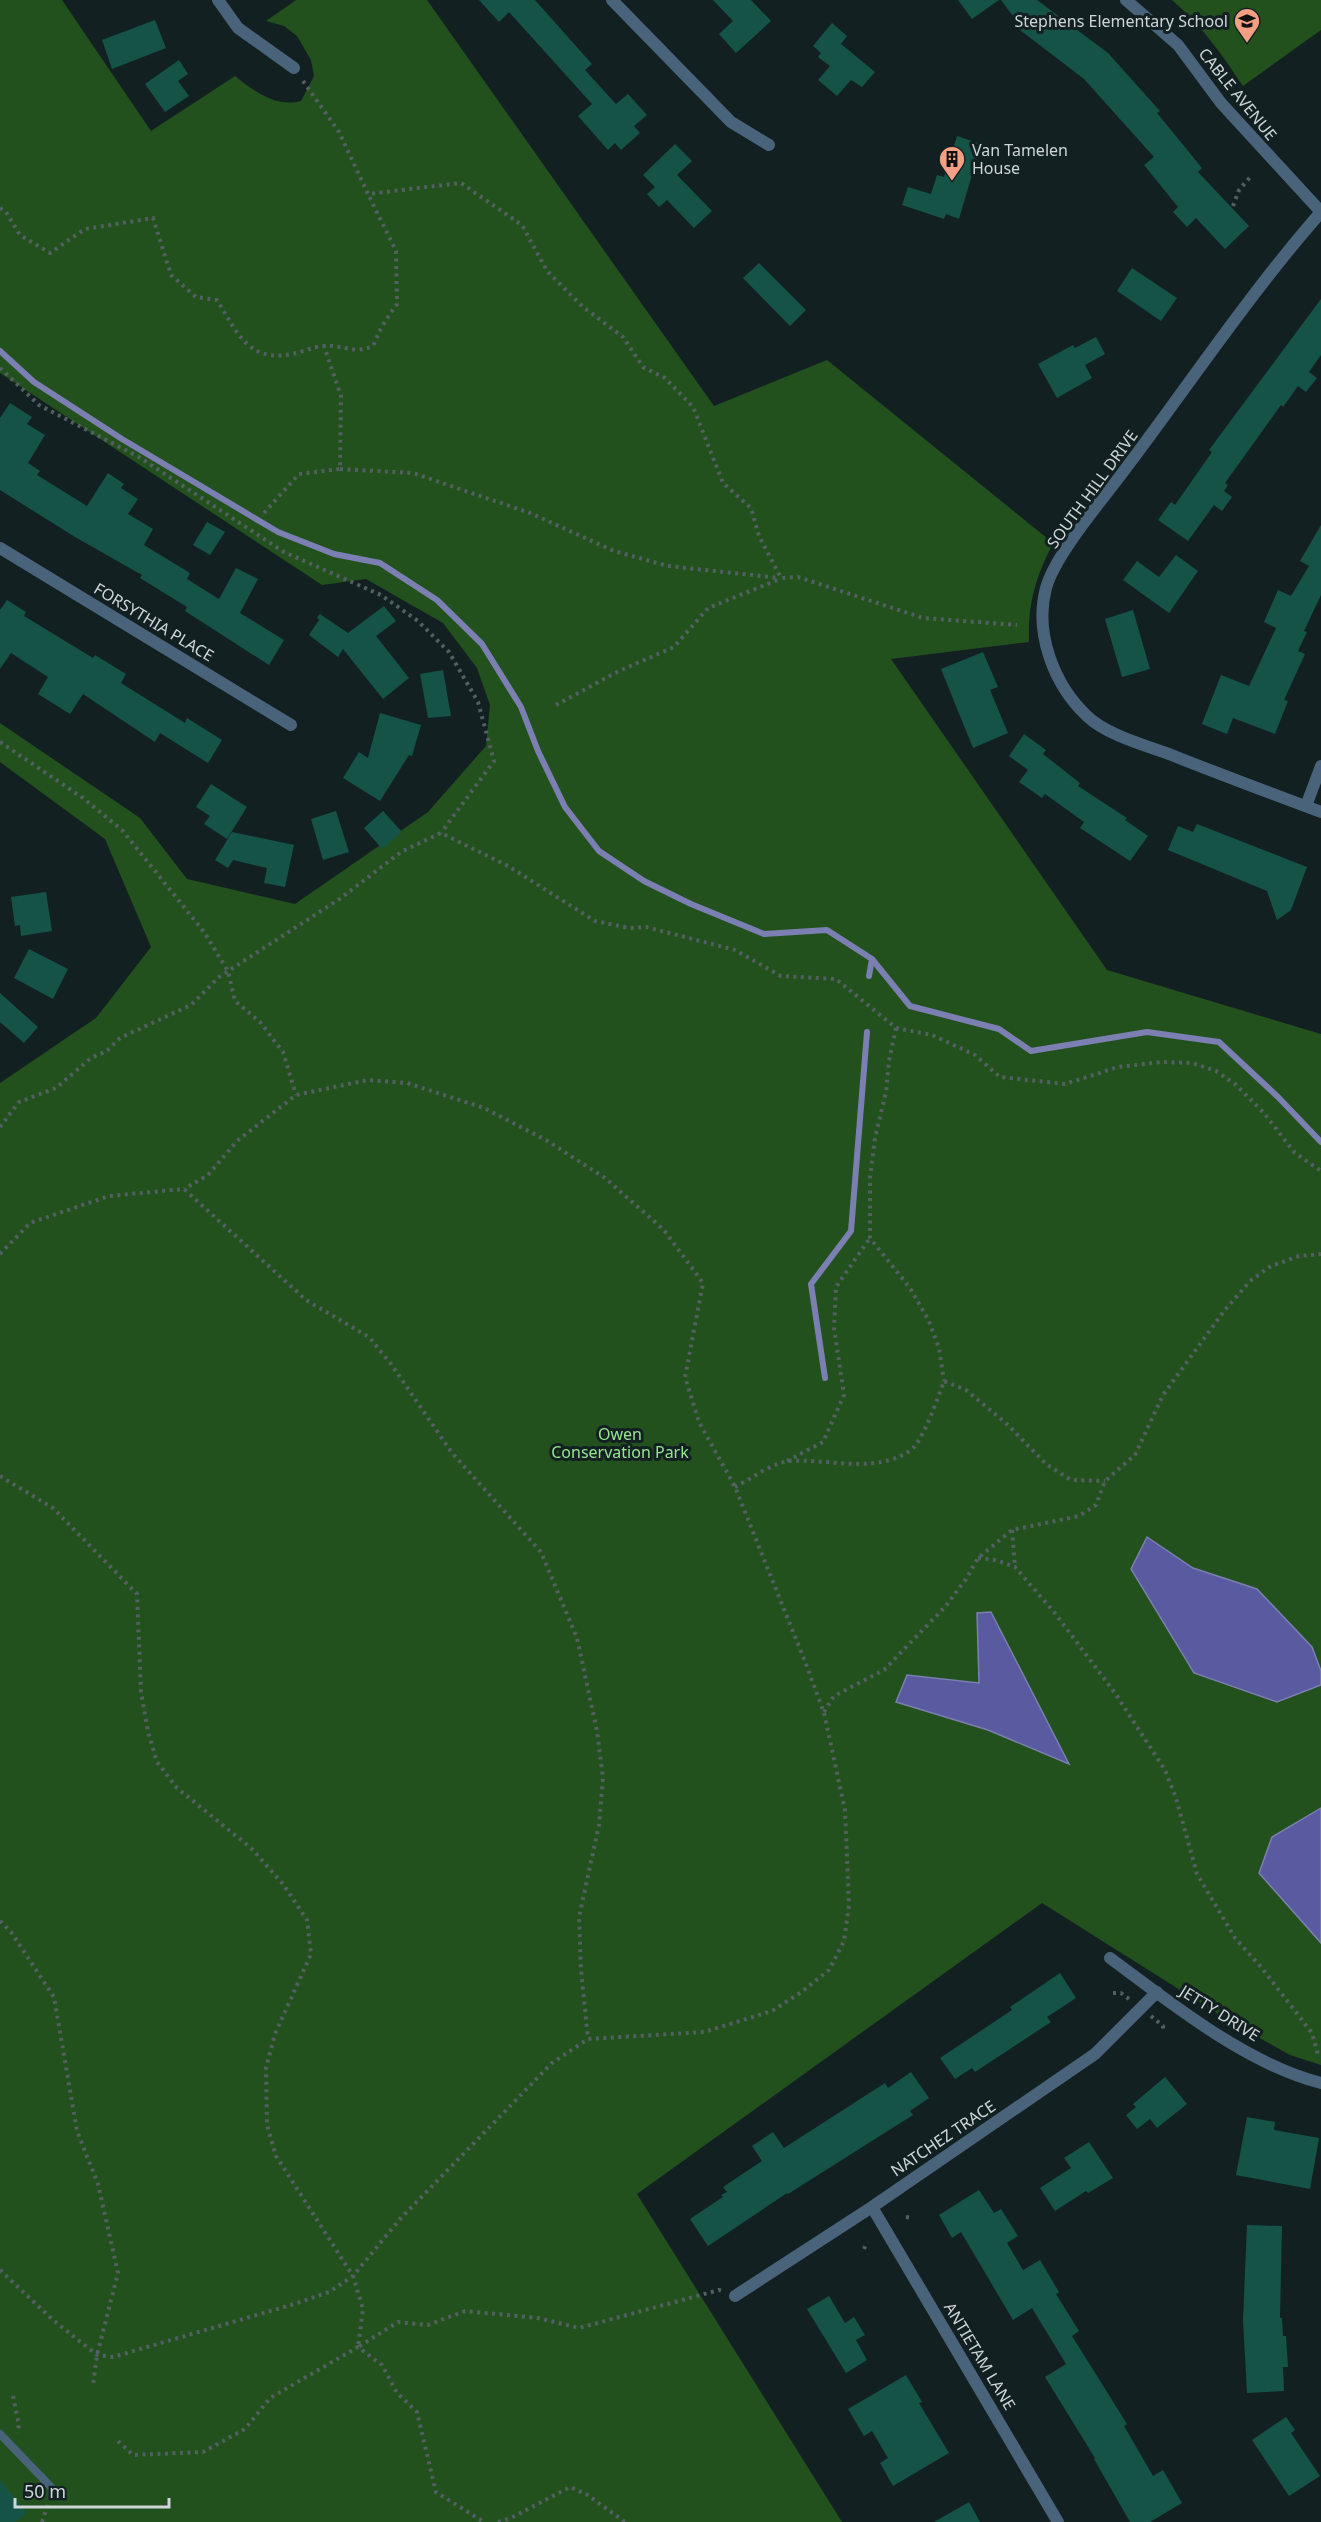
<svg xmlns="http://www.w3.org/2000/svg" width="1321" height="2522" font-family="'Noto Sans',sans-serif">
<rect width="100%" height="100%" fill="#132022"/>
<path fill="#22511e" d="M0,0h62l89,131 84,-55c19,15 41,32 66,25l13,-25 -3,-16 -14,-24 -13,-10 -18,-5 30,-21h131l287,406 113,-46 226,183c-18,36 -25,60 -24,99l-138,17 216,311 214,64v1031l-31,-10 -59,-33 -189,-119 -405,291 205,328h-842v-1439l96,-65 55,-71 -46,-108 -105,-77v-39l140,95 47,61 108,25 133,-92 58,-66 4,-41 -13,-37 -34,-45 -77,-44 -44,6 -322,-212z
M1172,0h149v30l-78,56c-22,-33 -41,-60 -71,-86z"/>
<path fill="#595aa0" stroke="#7c7fb1" stroke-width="1.5" d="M1147,1537l46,31 64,21 55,58 9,24v14l-44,17 -83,-29 -63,-104z
M991,1612l78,152 -81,-34 -92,-28 11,-27 72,8 -2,-70z
M1321,1808v135l-62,-70 13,-36z"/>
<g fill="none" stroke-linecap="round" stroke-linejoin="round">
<path stroke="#7c7fb1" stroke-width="6" d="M0,351l34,31 88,57 156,93 56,22 46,9 57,37 45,44 39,63 17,44 27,56 34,44 45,30 47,23 73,30 63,-4 45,29 38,47 89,23 32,22 116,-19 72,10 59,55 43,45
M869,976l3,-17
M825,1378l-14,-94 40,-53 16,-199"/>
</g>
<path fill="#155347" d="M479,0h56l57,64 -7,6 31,34 12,-10 19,21 -13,11 6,7 -19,17 -6,-7 -7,7 -30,-34 14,-12 -83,-92 -10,10z
M713,0h38l20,21 -35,32 -17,-19 14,-13z
M958,0h41l-27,19z
M1001,0h36l71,53 52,58 -3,2 45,55 -4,4 51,54 -24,23 -29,-31 -9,9 -14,-15 5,-5 -34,-42 10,-8 -70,-78 -68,-52 3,-3z
M155,20l11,28 -54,21 -10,-29z
M832,23l15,13 -6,8 34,28 -13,15 -11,-7 -14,16 -19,-16 12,-14 -12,-9 3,-4 -8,-7z
M179,60l9,14 -10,7 11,15 -24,16 -20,-28z
M957,136l24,8 -22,75 -13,-5 -2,5 -42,-14 6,-18 23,7 6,-19 7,2z
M675,144l17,17 -15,14 35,36 -18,17 -27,-28 -8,7 -12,-13 8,-7 -12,-12z
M759,263l47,47 -16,16 -47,-48z
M1132,268l45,30 -16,23 -44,-30z
M1321,299v56l-12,17 8,6 -11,14 -8,-6 -15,21 -2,-2 -56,78 3,2 -4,6 8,6 -10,14 -8,-6 -26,36 -30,-21 13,-18 4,3 37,-53 -3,-2z
M1096,337l9,17 -20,11 7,13 -35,20 -19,-34 35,-19 2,3z
M10,403l22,14 -5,7 18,11 -17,28 12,8 -3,4 50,31 21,-33 16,11 -3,4 17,11 -10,15 25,15 -9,16 46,28 -3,6 32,20 17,-31 22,11 -18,34 44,27 -15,25 -84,-54 2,-4 -47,-29 2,-3 -67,-38 -75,-47v-72z
M207,522l18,10 -15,23 -17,-10z
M1321,525v70l-17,36 3,1 -9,19 7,3 -21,46 4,1 -13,33 -42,-16 -6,16 -25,-10 19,-49 28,11 27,-58 -12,-6 14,-32 13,6 18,-30 -9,-5z
M1176,555l22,16 -29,42 -46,-33 14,-19 22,16z
M7,600l19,12 -2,4 69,42 2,-3 31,19 -5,9 64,40 2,-5 35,22 -14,23 -48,-30 -5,9 -72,-48 -13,20 -32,-20 10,-17 -37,-24 -11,16v-59z
M384,606l12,15 -20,15 33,42 -26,21 -40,-50 -5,8 -29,-22 10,-15 -2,-3 3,-3 28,19z
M1133,610l17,59 -28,8 -17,-58z
M983,652l15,35 -8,3 18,43 -35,15 -32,-79z
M443,670l8,46 -23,2 -8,-44z
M380,713l41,12 -9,31 -3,-1 -29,46 -37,-23 16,-26 9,6z
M1024,734l22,16 -3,4 37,29 -2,3 49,32 -2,2 23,16 -18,25 -50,-33 4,-6 -39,-28 -3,4 -23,-16 9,-12 -19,-14z
M211,784l36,23 -20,32 -23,-15 6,-8 -14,-9z
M336,811l13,41 -26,8 -12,-41z
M383,811l19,21 -20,17 -18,-21z
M1197,824l110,43 -16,43 -14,10 -10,-29 -99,-41 10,-24 15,6z
M232,832l62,13 -9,42 -21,-4 3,-15 -34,-8 -5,8 -13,-8z
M46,892l6,39 -31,5 -1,-11 -5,1 -4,-29z
M29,949l39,20 -15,30 -39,-21z
M0,993l38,34 -14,16 -24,-21z
M1060,1973l16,25 -29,19 4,5 -41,27 -35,23 -3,-4 -17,11 -15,-21 72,-48 -2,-3z
M911,2072l18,26 -19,13 3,4 -125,79 -1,-1 -79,53 -18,-27 33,-22 -2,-2 6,-3 -4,-5 39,-26 -10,-15 21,-14 11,16 101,-65 3,5z
M1165,2077l22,27 -30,24 -7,-9 -13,10 -11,-14 10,-8 -3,-3z
M1247,2117l28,5 -1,8 45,8 -9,51 -74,-14z
M1089,2142l24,36 -25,15 -2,-2 -31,20 -15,-23 31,-20 -7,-10z
M979,2190l15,23 7,-4 17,27 -11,7 16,27 17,-10 19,32 -3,2 23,37 -7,5 55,88 -3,2 29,50 10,-6 19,33 -32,19h-20l-36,-63 1,-1 -50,-81 21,-13 -34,-56 -19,12 -52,-88 -9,6 -13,-23z
M1247,2225l35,1 -2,92h2l1,18h3l2,31h-5l1,24 -37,2 -4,-73z
M829,2296l16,27 9,-6 11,18 -9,5 11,20 -21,13 -39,-64z
M906,2375l16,27 -3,1 30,50 -56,33 -13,-23 8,-5 -16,-27 -8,5 -16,-27z
M1286,2417l9,13 -4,3 29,43 -31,20 -37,-56z
M0,2480l27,33 -12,9h-15z
M969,2502l11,20h-46z"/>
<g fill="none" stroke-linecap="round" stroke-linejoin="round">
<path stroke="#545f61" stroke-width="4" stroke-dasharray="3 4.5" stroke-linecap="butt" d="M303,81l36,51 29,62 93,-11 61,42 25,46 36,36 40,30 20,30 22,11 28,29 30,76 28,25 8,28 22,42 17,-1 125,41 94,7
M1233,206l6,-16 13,-15
M0,208l6,4 14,23 30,18 35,-24 68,-11 18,57 25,22 21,3c20,32 31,63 75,54 10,-2 21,-7 31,-8 19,-2 30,9 50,0l9,-20 15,-22 -1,-53 -28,-57
M0,368l39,37 100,52 145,95 97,43 37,26 31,31 29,50 16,59 -53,72
M340,469l73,4 117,40 84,38 54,15 112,12
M264,513l35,-39 41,-5 1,-73 -17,-50
M556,705l61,-33 57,-25 34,-39 72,-29
M0,742l83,56 39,32 82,102 24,39 7,30 25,21 23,30 13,43
M896,1028l-7,33 -3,31 -11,46 -5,39v61l40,50 19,33 10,27 5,33
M0,1127l19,-25 37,-14 35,-30 16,-7 13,-13 71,-33 28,-28 122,-79 60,-46 40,-19 67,33 87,55 34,7 17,-1 89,23 46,26 55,3 60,49 36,7 43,20 25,22 65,7 53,-17 44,-5 30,1 24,8 19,13 28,28 32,41 26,18
M0,1254l30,-31 79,-27 75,-7 122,111 63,37 22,27 61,89 89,99 36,86 20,93 6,47 -4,47 -20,92 2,53 7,69
M787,1461l36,-19 21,-47 -10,-67 2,-41 34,-49
M0,1476l53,32 84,86 4,98 7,40 9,30 20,26 74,60 32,36 24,36 4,34 -36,80 -9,34 1,57 9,31 77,120 10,33 -5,38 40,-25 30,3 37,-14 73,7 41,10 140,-38 3,1
M735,1487c16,-8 37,-24 54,-26 39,-3 86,14 122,-11 11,-7 28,-55 33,-69l22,9 41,34 39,40 25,16 34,1
M1012,1530l3,37
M978,1558l18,2 19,7 39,45 61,81 50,77 11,28 21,76 38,64 26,29 51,66 6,22
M824,1712l10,-16 50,-26 61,-63 21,-28 12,-21 34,-28 67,-14 17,-11 9,-24 30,-26 28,-60 61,-84 26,-30 21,-15 28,-10 22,-2
M0,1921l11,11 43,65 23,134 21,53 20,89 -21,82 -4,30
M1113,1993h8l8,6
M1151,2016l12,10v7
M906,2217l6,1
M864,2249l3,-7
M0,2270l53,50 44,35 16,2 178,-52 38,-13 24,-16 47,-57 152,-156 36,-24 116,-7 68,-21 28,-18 29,-23 15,-29 5,-36 -4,-95 -21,-97 -18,-49 -71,-177 -36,-65 -14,-45 18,-94 -39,-53 -59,-52 -59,-38 -62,-32 -77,-25 -39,-3 -72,15 -59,46 -29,34 -24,14
M13,2396l6,29 -2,8
M118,2441l15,14 70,-3 42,-23 25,-31 88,-51 24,18 15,28 20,19 19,80 48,30
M42,2522l7,-21
M498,2522l13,-4 59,-31 16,7 39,28"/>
<path stroke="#49637a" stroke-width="8" d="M0,2434l52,54"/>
<path stroke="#49637a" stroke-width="12" d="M218,0l20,28 56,40
M612,0l119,122 38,23
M1126,0l52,45 43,58 100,109
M1321,212c-70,80 -129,168 -192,252 -23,32 -73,88 -83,124 -12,45 8,97 41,128 18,18 57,29 82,38 50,20 101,39 152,58
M0,548l291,177
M1306,806l15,-40
M1110,1958c61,45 136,106 211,125
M872,2207l186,315
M735,2296l137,-89 223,-153 62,-62"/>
</g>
<defs>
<g id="school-pin" transform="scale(1.35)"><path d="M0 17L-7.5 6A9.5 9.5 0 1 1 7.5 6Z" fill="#f39f84" stroke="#132022"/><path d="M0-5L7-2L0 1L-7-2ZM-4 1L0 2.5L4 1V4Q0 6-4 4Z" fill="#111"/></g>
<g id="building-pin" transform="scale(1.35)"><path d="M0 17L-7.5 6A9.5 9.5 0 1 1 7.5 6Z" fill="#f39f84" stroke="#132022"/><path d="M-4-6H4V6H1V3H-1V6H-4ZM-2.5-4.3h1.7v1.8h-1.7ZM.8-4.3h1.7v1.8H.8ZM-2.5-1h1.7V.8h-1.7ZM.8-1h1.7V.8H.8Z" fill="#111"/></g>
</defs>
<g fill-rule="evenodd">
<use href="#school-pin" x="1247" y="21"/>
<use href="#building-pin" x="952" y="159"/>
</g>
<g text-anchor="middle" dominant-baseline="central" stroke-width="6" stroke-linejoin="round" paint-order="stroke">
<g font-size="16" fill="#ced6d8" stroke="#132022" text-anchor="end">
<text x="1228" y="21">Stephens Elementary School</text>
<text x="972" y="150" text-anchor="start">Van Tamelen<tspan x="972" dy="18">House</tspan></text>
</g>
<g font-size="16" fill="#ced6d8" stroke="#132022">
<text transform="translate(1238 94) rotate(51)">CABLE AVENUE</text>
<text transform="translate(1092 489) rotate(-54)">SOUTH HILL DRIVE</text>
<text transform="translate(154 622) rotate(31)">FORSYTHIA PLACE</text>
<text transform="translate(1220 2013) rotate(32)">JETTY DRIVE</text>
<text transform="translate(943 2138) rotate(-34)">NATCHEZ TRACE</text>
<text transform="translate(980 2356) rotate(59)">ANTIETAM LANE</text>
</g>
<g font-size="16" fill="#98e590" stroke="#132022">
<text x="620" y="1434">Owen<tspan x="620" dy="18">Conservation Park</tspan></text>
</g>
</g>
<path d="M15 2498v9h154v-9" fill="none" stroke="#ced6d8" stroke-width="3"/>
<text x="24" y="2498" font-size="18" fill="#ced6d8" stroke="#132022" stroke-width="4.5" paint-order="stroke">50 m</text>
</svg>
